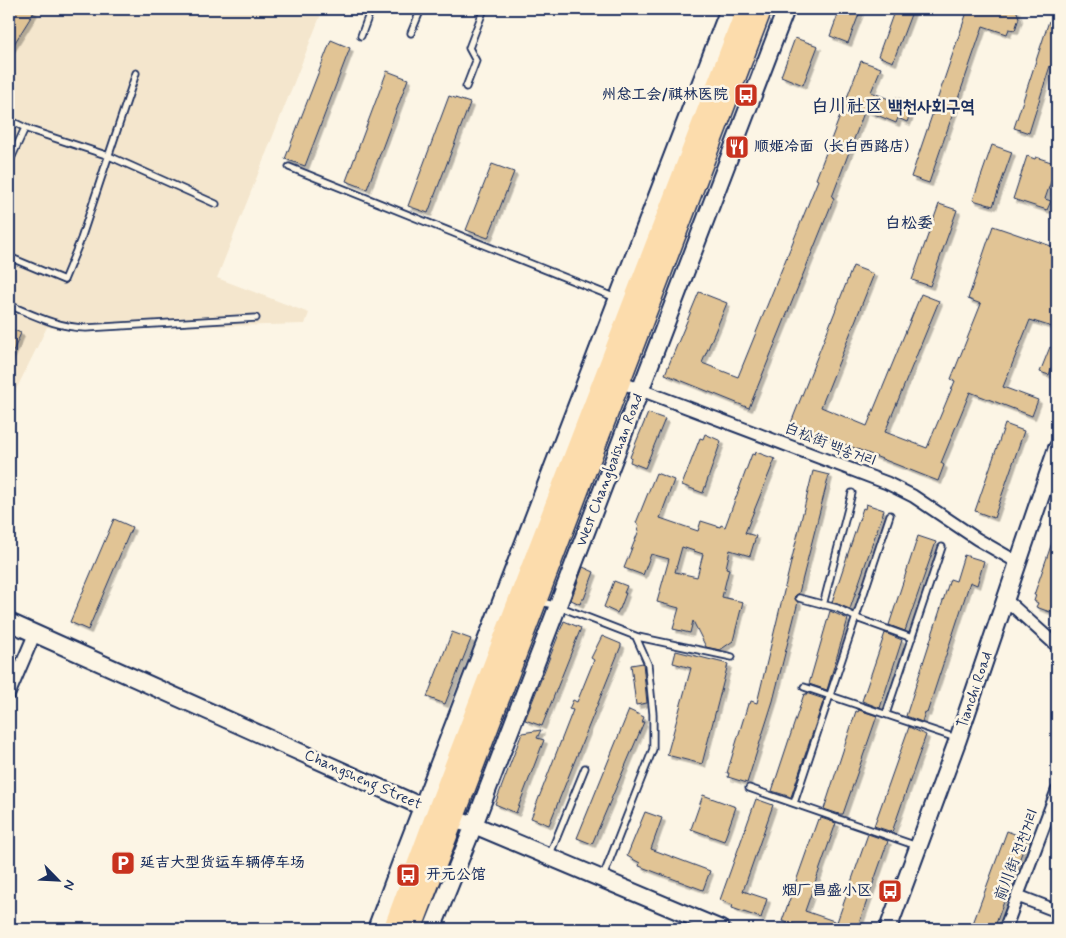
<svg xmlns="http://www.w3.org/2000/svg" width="1066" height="938" font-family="Mynerve,'LXGW WenKai TC','Poor Story',sans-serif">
<defs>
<filter id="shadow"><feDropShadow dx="3.5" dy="3.5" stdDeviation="0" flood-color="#0004"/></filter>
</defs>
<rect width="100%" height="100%" fill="#fcf5e5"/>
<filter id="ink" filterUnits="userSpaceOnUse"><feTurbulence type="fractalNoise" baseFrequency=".02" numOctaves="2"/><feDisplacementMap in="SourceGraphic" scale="10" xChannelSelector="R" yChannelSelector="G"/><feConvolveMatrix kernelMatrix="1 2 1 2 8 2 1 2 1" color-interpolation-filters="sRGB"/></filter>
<g filter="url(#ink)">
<path fill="#f4e6cd" d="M9,9h314l-106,269 92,35 -4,11 -241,6 -17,-3 -38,77z"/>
<path fill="#e1c495" stroke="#1b2f5e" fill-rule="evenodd" filter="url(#shadow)" d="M12,9h18l4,3 -25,40v-39z
M840,9h21l-13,34 -18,-7z
M895,9h18l-20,53 -15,-6z
M968,9h48l3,9 -4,12 -6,-1 -2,5 -24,-8 -54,157 -18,-6z
M1049,21l8,3v45l-7,-3 -21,67 -15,-5z
M795,38l23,8 -15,39 -22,-9z
M331,40l19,8 -45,118 -20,-7z
M861,61l20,7 -10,24 23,9 2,-4 18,7 -7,18 -9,-4 -2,5 -31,-13 -33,87 2,1 -85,210 -84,-34 34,-82 28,11 -25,60 36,14 80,-197 -2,-1z
M387,71l21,8 -41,110 -21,-8z
M449,96l21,7 -42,110 -20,-7z
M992,145l20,7 -19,54 -20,-6z
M1027,156l8,3 1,-2 21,7 -12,35 6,2 -4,9 -34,-11z
M492,164l22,8 -26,66 -22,-8z
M939,204l18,6 -27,76 -18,-6z
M993,226l64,22v63l-5,16 -22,-7 -27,67 35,13 -6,16 -62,-24 -29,71 3,2 -6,16 -147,-58 62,-157 21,8 -53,133 46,19 54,-132 18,7 -54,131 42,16 28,-67 -4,-2 30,-75 -13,-5z
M9,328l12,5 -12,28z
M1050,347l7,3v4l-8,21 -9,-3z
M648,413l17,6 -20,49 -15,-6 1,-4 -1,-1z
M1005,424l19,7 -30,87 -19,-7z
M705,434l16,7 -18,52 -21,-8 18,-47 3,1z
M756,452l19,7 -30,74 11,3 -6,20 -20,-6 -4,18 3,1 -7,28 21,5 -3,11 -7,28 -13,9 -14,-3 -13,-26 -3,12 -17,-4 6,-21 -22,-6 12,-43 -18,-5 -8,21 -19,-7 15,-38h-2l2,-5 -3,-2 20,-50 18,7 -14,38 38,13 3,-10 19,6 1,-2 4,2 27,-73 3,1zM682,547l21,7 -6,23 -22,-5z
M813,471l16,4 -30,118 -5,4 4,5 -25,99 -26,82 -19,-6 1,-4h-2l21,-69h2l1,-3 6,2z
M866,504l18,6 -34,99 -18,-7 31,-94 2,1z
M114,519l18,8 -44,103 -18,-8z
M1056,531h1v60l-7,21 -14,-5 2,-4 -4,-2 2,-6h-2z
M918,536l18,6 -31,89 -16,-6z
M964,555l20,6 -7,24 -7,-3 -43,131 -2,-1 -3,10 -16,-6 44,-137 6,2z
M583,567l11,5 -10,27h-2l-2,5 -9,-4z
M614,581l13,5 -3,7h2l-6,16h-1l-2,4 -13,-6z
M830,611l18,8 -21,71 -18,-6z
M564,621l17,7 -39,98 -17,-6z
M452,632l19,7 -26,65 -18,-7z
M885,633l17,7 -22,68 -18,-7z
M602,636l19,8v2l-72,179 -18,-7 42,-108 -4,-1 4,-9 4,2 17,-42 -3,-2z
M676,651l52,13 -26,100 -35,-9 24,-87 -18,-5z
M643,663l4,40 -11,2 -5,-40z
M806,693l18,6 -33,98 -19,-6 32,-97 2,1z
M629,710l15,7 -2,5h2l-52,122 -15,-6z
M859,710l18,6 -34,98h-4l-15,-5 32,-98 2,1z
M909,727l17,8 -34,97 -18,-6z
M541,730l-4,8 7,2 -28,73 -21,-9 27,-71z
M703,795l33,12 -12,34 -33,-12z
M756,799l17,6 -30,86 24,8 -6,19 -29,-10 1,-3 -13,-5z
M645,812l17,6 -11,31 59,22 -7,19 -64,-24 1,-3 -13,-7z
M821,818l15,5 -31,88 32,11 31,-88 20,7 -31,88h-63l2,-4 -14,-4 36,-102 2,1z
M1007,831l20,8 -33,90h-23z"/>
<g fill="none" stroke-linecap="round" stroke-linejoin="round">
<g stroke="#1b2f5e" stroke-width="9">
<path id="lane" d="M411,33l10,-24
M361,36l10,-27
M466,87l10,-26 -7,-13 15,-39
M9,120l21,10 79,26 107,48
M9,163l16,-35
M289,167l327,131
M9,257l55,23 17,-41 55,-166
M9,305c27,11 47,22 77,23l170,-10
M799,598l38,10 22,11 53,19
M541,602l17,4 80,31 94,20
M823,605l29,-112
M804,687l152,51
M886,714l56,-167
M749,788l168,58
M794,803l96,-288
M550,854l35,-86
M603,877l50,-128v-35l-5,-50 -12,-27"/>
</g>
<g stroke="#1b2f5e" stroke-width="15">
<path id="street" d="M620,382l267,101 26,13 64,43 40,23
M1005,599l52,47
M9,694l26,-61
M1018,896l39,15
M1005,929l52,-138"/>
</g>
<g stroke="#1b2f5e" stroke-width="20">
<path id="secondary" d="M9,622l427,191 18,7 20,5 247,104
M376,929l25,-67 328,-853
M432,929l42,-104 312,-816
M888,929l70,-190 99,-291"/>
</g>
<g stroke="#1b2f5e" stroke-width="22">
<path id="primary" d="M393,929l43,-116 310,-804
M412,929l350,-920"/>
</g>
<use href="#lane" stroke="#fcf5e5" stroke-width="5.5"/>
<use href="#street" stroke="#fcf5e5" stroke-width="11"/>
<use href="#secondary" stroke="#fcf5e5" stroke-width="16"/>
<use href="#primary" stroke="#fcdcac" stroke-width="19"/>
</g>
</g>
<defs>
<g id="bus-square" transform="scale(1.25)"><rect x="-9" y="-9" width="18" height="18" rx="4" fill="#c8321e" stroke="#fcf5e5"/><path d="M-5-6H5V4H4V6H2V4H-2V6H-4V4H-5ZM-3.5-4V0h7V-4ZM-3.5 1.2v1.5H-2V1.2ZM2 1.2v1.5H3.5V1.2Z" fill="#fff"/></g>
<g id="restaurant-square" transform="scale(1.25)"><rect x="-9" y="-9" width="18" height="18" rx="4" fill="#c8321e" stroke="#fcf5e5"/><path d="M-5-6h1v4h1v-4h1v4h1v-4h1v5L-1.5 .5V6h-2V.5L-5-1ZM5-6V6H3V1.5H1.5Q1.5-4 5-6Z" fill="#fff"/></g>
<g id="parking-square" transform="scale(1.25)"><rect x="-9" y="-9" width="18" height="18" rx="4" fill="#c8321e" stroke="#fcf5e5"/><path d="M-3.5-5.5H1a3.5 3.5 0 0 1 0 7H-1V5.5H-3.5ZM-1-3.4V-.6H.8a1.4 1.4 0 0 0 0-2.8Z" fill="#fff"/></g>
</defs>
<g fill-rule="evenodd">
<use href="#bus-square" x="746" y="95"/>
<use href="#restaurant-square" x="737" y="147"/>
<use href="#parking-square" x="123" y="863"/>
<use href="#bus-square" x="408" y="875"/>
<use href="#bus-square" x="890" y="891"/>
</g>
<g text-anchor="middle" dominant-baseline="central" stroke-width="5" stroke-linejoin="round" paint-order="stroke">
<g font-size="15" font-weight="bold" fill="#1b2f5e" stroke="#fcf5e5" text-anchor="start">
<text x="728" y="95" text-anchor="end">州总工会/祺林医院</text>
<text x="754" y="147">顺姬冷面（长白西路店）</text>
<text x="140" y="863">延吉大型货运车辆停车场</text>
<text x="426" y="875">开元公馆</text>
<text x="872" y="891" text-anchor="end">烟厂昌盛小区</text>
</g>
<g font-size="15" fill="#1b2f5e" stroke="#fcf5e5">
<text transform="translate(830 445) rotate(21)">白松街 백송거리</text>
<text transform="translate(610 470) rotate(-69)">West Changbaishan Road</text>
<text transform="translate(975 690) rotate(-71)">Tianchi Road</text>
<text transform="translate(363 780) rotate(24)">Changsheng Street</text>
<text transform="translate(1017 855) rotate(-69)">前川街 전천거리</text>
</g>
<g font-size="16" font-weight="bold" fill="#1b2f5e" stroke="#fcf5e5">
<text x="909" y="223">白松委</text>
</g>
<g font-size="18" font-weight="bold" fill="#1b2f5e" stroke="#fcf5e5">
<text x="893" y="107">白川社区 백천사회구역</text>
</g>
</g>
<rect width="1066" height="938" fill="none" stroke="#fcf5e5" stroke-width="30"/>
<rect x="15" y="15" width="1036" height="908" fill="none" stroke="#1b2f5e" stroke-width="2" filter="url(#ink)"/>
<g transform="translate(58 880) rotate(114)" stroke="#fcf5e5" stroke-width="4" paint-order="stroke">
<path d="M0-4L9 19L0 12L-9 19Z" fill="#1b2f5e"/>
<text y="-8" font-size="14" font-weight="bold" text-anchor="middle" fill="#1b2f5e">N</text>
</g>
</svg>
